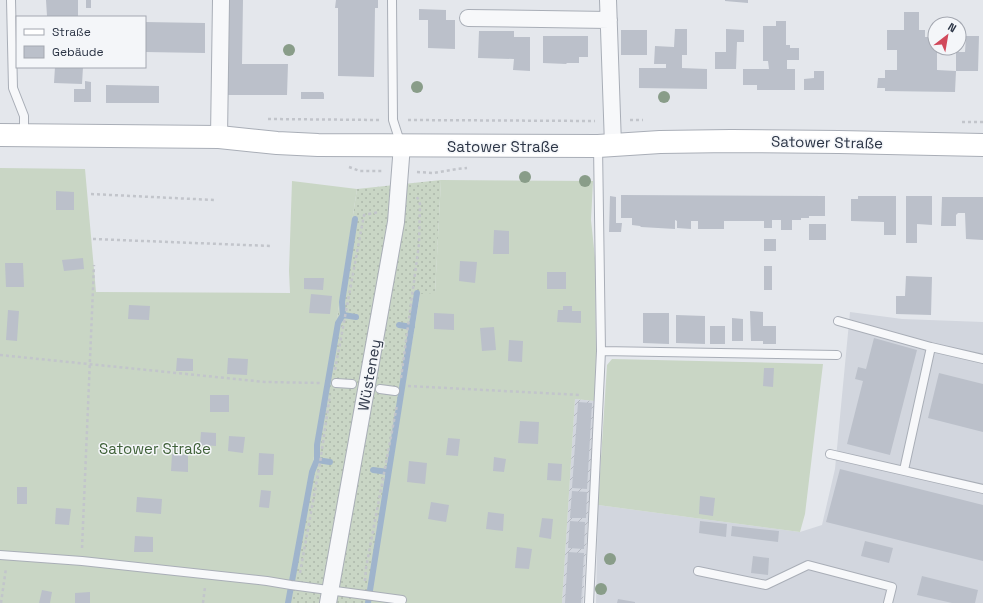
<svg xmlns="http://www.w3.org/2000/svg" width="983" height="603" font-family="'Space Grotesk',sans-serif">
<defs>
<pattern id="industrial-furrows" width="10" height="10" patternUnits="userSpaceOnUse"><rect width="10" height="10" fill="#d2d6de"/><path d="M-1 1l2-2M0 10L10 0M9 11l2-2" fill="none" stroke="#b4b8c0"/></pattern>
<pattern id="grass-dots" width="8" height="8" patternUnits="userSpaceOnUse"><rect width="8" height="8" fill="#c9d6c5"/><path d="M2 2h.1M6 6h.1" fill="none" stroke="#adb8ab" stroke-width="1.8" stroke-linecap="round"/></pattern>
</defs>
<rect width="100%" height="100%" fill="#e4e7ec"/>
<path fill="#d2d6de" d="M850,312l52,7 81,3v281h-387l2,-98 202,27 22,-7 13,-56z"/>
<path fill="url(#industrial-furrows)" d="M575,399l20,2 -12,202h-21z"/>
<path fill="url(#grass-dots)" d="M441,180l-6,114h-15l-51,309h-81l39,-220 30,-194z"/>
<path fill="#c9d6c5" d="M0,168l85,1 11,123 194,1 -1,-22 3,-90 65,8 -30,194 -39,220h-288z
M441,180l152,1 -2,39 4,38 1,95 -1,48 -20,-2 -13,204h-193l51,-309 15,-1z
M612,359l211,5 -18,150 -5,18 -202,-27 9,-140z"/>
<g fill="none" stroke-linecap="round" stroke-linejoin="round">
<path stroke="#9fb4cc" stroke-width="6" d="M343,315l13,2
M399,325l13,2
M317,460l13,2
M373,470l15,2
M288,603l24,-131 5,-12v-15l21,-122 5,-8 -1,-13 13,-83
M368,603c16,-103 33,-207 49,-310"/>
</g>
<path fill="#bbc0ca" d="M46,0h32v16h-31z
M86,0h5v8h-5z
M228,0h15l-1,64h46l-1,31h-60z
M336,0h42v8h-3l-1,69 -36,-1v-68h-3z
M725,0h23v3l-23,-2z
M419,9l27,1v10h9v29l-27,-1v-28h-9z
M904,12h15v18h6v7h10v11h2v22l19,1v-19h9l1,-16h13l-1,35h-22l-1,21 -70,-1v-3h-8l1,-10h7v-8h12v-20h-10v-20h17z
M776,21h10v24h4v3h9v12h-12v9h8v21h-38v-5h-14v-16h26l-1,-8h-5v-35h13z
M145,22l60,1v30l-60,-1z
M675,29h12v26h-5v13l25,1v20l-68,-1v-20h27v-4h-12l1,-18 19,1z
M726,29l18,1v12h-7l-1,27h-21v-17h11z
M621,30h26v25h-26z
M479,31h35v6h16v34l-17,-1 1,-11 -36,-1z
M543,36h45v21h-9v6h-12l-1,1 -23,-1z
M55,67h28l-1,17 -28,-1z
M814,71h10v19h-20v-11l10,-1z
M85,81l6,1v20h-17v-13h11z
M106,85l53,1v17h-53z
M301,92h22l1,2v5h-23z
M56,191l18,1v18h-18z
M621,195l204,1v20h-16v2h-8v2h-9v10h-11v-10h-9v8h-8v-7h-40v8h-26v-8h-7v8l-14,-1v-7l-2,-1v9l-34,-2 -1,-1 -8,-1v-7h-11z
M610,196l6,1v26h6l-1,9h-12z
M858,196h38v39h-12v-13l-33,-1v-22h7z
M906,196h26v29l-15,-1v19h-11z
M942,197h41v43l-17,-1 -1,-26h-7l-2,2v11h-15z
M809,224h17v16h-17z
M494,230l15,1v23h-16z
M764,239h12v12h-12z
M83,258l1,11 -20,2 -2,-11z
M460,261l17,1 -2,21 -16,-2z
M5,263h18l1,24h-18z
M764,266h8v24h-8z
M547,272h19v17h-19z
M906,276l26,1 -1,38 -35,-1v-18h9z
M304,278h20l-1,12 -19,-1z
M311,294l21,2 -2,18 -21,-1z
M129,305l21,1 -1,14 -21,-1z
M563,306h9v5h9v12l-24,-1 1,-12h5z
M8,310l11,1 -2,30 -11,-1z
M750,311l13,1v14h13v18h-13v-3h-12z
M434,313l20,1v16l-20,-1z
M643,313h26v31l-26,-1z
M676,315l29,1v28l-29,-1z
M732,318l11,1v22h-11z
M710,326h15v18h-15z
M494,327l2,23 -14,1 -2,-23z
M874,338l43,12 -27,105 -43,-11 16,-63 -8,-2 3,-12 8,2z
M509,340l14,1 -1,21 -14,-1z
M177,358l16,1v12h-17z
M228,358l20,1 -1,16 -20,-1z
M764,368h10l-1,19 -10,-1z
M939,373l44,11v48l-55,-14z
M210,395h19v17h-19z
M578,402l14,1 -5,86 -15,-1z
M520,421l19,1 -1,22 -20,-1z
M201,432l15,1v13l-16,-1z
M229,436l16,1 -2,16 -15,-2z
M448,438l12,1 -2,17 -12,-1z
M259,453l15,1 -1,21h-15z
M172,454l16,1v17l-17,-1z
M494,457l12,2 -2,13 -11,-1z
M409,461l18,2 -2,21 -18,-2z
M548,463l14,1 -1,17 -14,-1z
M840,469l143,36v56l-157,-39z
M17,487h10v17h-10z
M261,490l10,1 -2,17 -10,-1z
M572,491l15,1 -1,26h-16z
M700,496l15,2 -2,18 -14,-2z
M137,497l25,2 -1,15 -25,-2z
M431,502l18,3 -3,17 -18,-3z
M56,508l15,1 -2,16 -14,-1z
M488,512l16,2 -1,17 -17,-2z
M542,518l11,1 -2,20 -12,-2z
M570,521l15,1 -1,27 -16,-1z
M700,521l27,3 -1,13 -27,-4z
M732,526l47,5 -1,11 -47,-6z
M135,536l18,1v15h-19z
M865,541l28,7 -4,15 -28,-7z
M517,547l15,2 -3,20 -14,-1z
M568,552l16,1 -3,50h-16z
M753,556l16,2 -1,17 -17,-2z
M922,576l56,14 -3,13h-23l-35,-8z
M42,590l10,2 -2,11h-11z
M90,592v11h-15v-10z
M618,599l17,3v1h-18z"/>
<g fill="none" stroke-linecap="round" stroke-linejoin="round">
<g stroke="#a9aeb7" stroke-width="10">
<path id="lane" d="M11,0l2,88 11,28v18
M392,0l1,120 8,25
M838,321l93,26
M601,351l236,4
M336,383l16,1
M380,389l15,2
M830,454l153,35
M904,470l27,-123 52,12
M0,555l82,6 185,20 24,4 111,15
M698,571l68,14 42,-20 84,22 -4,16
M589,603l12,-252 -3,-205"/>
</g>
<g stroke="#a9aeb7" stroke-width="18">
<path id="street" d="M608,0l5,145
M468,18l141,2
M219,137l2,-137
M328,603l68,-381 6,-77"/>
</g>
<g stroke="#a9aeb7" stroke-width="24">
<path id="secondary" d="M0,135l219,2 58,6 41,2 280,1 62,-4 71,-1 108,1 144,3"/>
</g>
<path stroke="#c2c5cb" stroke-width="2.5" stroke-dasharray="3 3" stroke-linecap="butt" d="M268,119l111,1
M408,120l187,1
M630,120h13
M962,122h21
M349,167l11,4h22
M417,172l17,1 23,-4 10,-1
M91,194l123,6
M93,239l178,7
M0,355l265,27 57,1
M335,370l29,-155 15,-3
M401,378l18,-134 1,-40 -3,-7
M408,386l173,9
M82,548l12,-283
M300,573l20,-110 10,-68
M365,581l1,-13 31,-163
M1,603l5,-35
M203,603l2,-16"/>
<use href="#lane" stroke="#f7f8fa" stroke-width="8"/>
<use href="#street" stroke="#f7f8fa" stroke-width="16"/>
<use href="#secondary" stroke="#fff" stroke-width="22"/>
</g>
<g fill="#899d89">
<circle cx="289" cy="50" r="6"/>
<circle cx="417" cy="87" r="6"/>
<circle cx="664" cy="97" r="6"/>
<circle cx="525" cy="177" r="6"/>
<circle cx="585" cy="181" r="6"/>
<circle cx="610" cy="559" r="6"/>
<circle cx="601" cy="589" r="6"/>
</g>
<g text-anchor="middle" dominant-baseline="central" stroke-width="3" stroke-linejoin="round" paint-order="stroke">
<g font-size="15" fill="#2b3445" stroke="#f4f6f9">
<text transform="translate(827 142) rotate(1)">Satower Straße</text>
<text x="503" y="146">Satower Straße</text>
<text transform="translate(369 375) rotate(-80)">Wüsteney</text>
</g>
<g font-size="15" fill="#3f6138" stroke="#f4f6f9">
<text x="155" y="448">Satower Straße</text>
</g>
</g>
<rect x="16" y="16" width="130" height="52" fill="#f4f6f9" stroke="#a4a8b1"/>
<rect x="24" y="29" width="20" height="6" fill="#ffffff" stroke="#a4a8b1"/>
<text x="52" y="36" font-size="12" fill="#2b3445">Straße</text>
<rect x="24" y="46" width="20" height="12" fill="#bbc0ca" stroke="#a4a8b1"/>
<text x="52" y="56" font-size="12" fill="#2b3445">Gebäude</text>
<g transform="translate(947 36) rotate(31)"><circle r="19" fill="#f4f6f9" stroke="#a4a8b1"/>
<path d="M0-3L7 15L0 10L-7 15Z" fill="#d1495b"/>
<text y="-6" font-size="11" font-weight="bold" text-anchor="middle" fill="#2b3445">N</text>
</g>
</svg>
